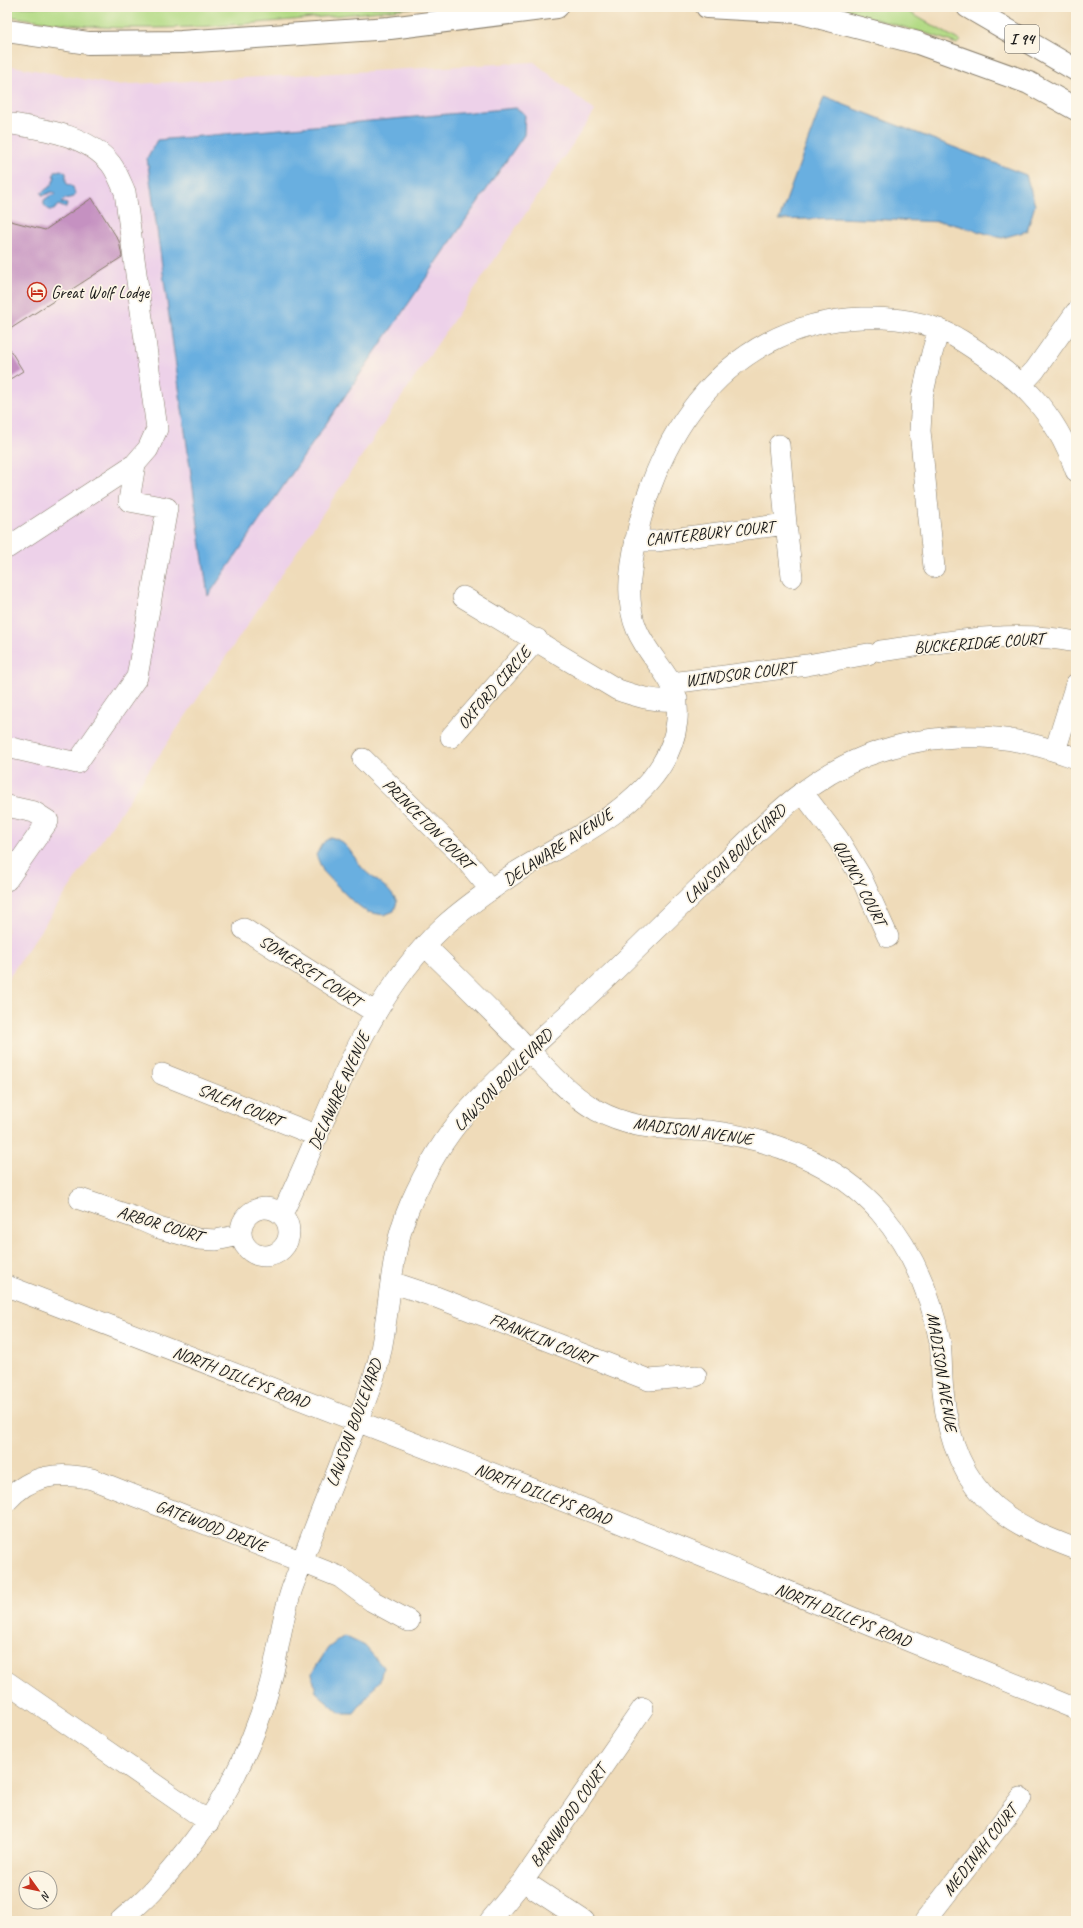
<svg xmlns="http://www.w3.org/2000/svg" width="1083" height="1928" font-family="Caveat,sans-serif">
<rect width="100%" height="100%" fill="#fcf5e5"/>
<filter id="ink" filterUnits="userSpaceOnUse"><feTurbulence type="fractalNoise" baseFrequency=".025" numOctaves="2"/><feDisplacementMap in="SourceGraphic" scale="8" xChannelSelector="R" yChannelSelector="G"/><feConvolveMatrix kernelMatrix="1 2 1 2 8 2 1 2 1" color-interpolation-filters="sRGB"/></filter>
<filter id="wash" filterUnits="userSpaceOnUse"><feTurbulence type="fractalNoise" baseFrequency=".012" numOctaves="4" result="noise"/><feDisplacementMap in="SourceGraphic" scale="16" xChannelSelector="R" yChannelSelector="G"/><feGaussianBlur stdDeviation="0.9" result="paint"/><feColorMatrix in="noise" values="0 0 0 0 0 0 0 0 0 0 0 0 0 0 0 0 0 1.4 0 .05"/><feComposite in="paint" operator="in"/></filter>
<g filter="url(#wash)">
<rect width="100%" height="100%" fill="#efdbb9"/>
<path fill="#edd1e9" d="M534,62l61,49 -588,869v-915l108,20z"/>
<path fill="#b2da84" stroke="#677b50" d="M7,7h414c-95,9 -191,22 -287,21 -42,0 -85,-6 -127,-12z
M832,7h68l60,34 -3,3 -22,-8z"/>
<path fill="#69afe0" stroke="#42667e" d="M824,97l202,78 9,30 -8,26 -25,7 -57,-16 -109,-4 -57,2z
M516,108l9,6 -1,21 -316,461 -61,-438 10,-18z
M61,170l5,3v10l7,4 2,7 -1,3 -10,2 -3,3 6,2 -1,4 -8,-3 -4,5h-5l-5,-5v-5l7,-5h4l1,-2 -5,-1 -8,4 -2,-3 11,-8 3,-9h-2l3,-5z
M330,837c17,3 23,20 33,32 13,13 24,15 34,33l-3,9 -10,4 -17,-3 -17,-13 -27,-28 -7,-16 6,-11z
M344,1636l21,10 18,21 -3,13 -26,33h-14l-24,-21 -4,-19 16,-25z"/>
<g id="blocks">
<path fill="#c591c1" d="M92,198l27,43 3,16 -115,74v-111l38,10z
M7,345l16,26 -16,10z"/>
</g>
</g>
<g filter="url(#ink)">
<use href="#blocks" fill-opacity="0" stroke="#867c6a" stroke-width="1"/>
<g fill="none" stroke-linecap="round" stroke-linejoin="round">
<g stroke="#867c6a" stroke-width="22">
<path id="minor" d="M7,123c35,6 80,11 104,41 6,8 10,19 14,28l32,237 -9,20 -13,15 -128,84
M1022,384l13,-14 41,-58
M779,445l7,79 6,53
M635,541h21l130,-17
M934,567l-14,-136 2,-34 10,-44 7,-24
M463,597l155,93c19,6 38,13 59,9
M881,651c64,-9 132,-22 195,-9
M672,683l135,-18 61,-11
M451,737l86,-98
M7,747l70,16 60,-86 30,-169 -38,-7 6,-37
M1055,751l21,-67
M363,759l101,99 27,32
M802,792l36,47 23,38 27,60
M7,806l27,6 14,9 -41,59
M244,929l132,84
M425,946c32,30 62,61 93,92 24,26 47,54 78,72 40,22 71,17 113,21 63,8 128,32 171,81 32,38 51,82 60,130 2,16 1,33 3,49 4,42 18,87 52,116 24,20 52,31 81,42
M162,1074l156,62
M80,1199l56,19 23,10 39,11 18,1 24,-5
M241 1232a24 24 0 1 1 48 0a24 24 0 1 1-48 0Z
M282,1214c48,-98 79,-211 162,-288 21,-19 47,-37 71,-53 48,-30 117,-59 147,-109 15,-24 22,-59 7,-84 -10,-17 -24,-31 -32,-50 -7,-16 -8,-32 -7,-50 12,-130 90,-257 232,-262 34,-1 71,4 100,23 55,35 92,67 114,130
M391,1282l45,15 213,83 47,-4
M7,1286l611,236 458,187
M7,1501c24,-27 52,-29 85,-22l248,98 32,24 37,20
M7,1682l202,140
M523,1881l61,40
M120,1921c12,-11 25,-21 36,-34 53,-57 92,-124 113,-199 10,-35 12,-72 25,-105 17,-47 36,-93 54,-139 11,-28 24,-56 31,-85 12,-51 10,-106 31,-154 14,-32 33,-66 56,-92 46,-51 100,-95 149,-143 36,-35 71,-70 107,-104 44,-43 85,-87 144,-110 40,-15 86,-22 130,-18 26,2 55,11 80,20
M490,1921l33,-40 120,-173
M925,1921l96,-123"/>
</g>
<g stroke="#867c6a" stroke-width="24">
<path id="highway" d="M707,7l91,5 120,31 111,40 47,26
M968,7l108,63
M7,31l81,12 93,-1 209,-14 167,-21"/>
</g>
<use href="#minor" stroke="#fff" stroke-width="21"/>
<use href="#highway" stroke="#fff" stroke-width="22"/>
</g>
</g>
<defs>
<g id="hotel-ring" transform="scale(1)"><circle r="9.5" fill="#fcf5e5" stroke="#c8321e" stroke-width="1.5"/><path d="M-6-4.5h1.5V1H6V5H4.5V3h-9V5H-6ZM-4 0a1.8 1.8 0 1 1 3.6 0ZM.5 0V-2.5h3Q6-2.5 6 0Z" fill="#c8321e"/></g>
</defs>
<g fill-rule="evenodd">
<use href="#hotel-ring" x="37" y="292"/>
</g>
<g text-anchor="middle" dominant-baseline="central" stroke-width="3.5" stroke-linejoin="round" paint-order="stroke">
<rect fill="#fcf5e5" stroke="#5f5d58" stroke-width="1" x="1005" y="25" width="34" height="28" rx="3"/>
<g font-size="16" font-weight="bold" fill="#1c1c1c">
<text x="1022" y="39">I 94</text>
</g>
<g font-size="17" fill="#1c1c1c" stroke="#fcf5e5" text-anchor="start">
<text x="51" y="292">Great Wolf Lodge</text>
</g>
<g font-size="17" fill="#1c1c1c" stroke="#fcf5e5">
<text transform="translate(710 533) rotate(-6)">CANTERBURY COURT</text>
<text transform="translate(979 643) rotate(-4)">BUCKERIDGE COURT</text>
<text transform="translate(740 674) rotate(-7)">WINDSOR COURT</text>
<text transform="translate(494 688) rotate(-49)">OXFORD CIRCLE</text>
<text transform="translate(428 824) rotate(45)">PRINCETON COURT</text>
<text transform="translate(558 847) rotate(-33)">DELAWARE AVENUE</text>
<text transform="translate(735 854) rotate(-44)">LAWSON BOULEVARD</text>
<text transform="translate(860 883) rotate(62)">QUINCY COURT</text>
<text transform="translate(310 971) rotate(33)">SOMERSET COURT</text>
<text transform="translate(503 1080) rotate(-46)">LAWSON BOULEVARD</text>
<text transform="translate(339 1091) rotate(-66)">DELAWARE AVENUE</text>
<text transform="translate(240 1105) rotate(22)">SALEM COURT</text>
<text transform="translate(693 1131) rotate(8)">MADISON AVENUE</text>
<text transform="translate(160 1224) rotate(17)">ARBOR COURT</text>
<text transform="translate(542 1339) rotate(22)">FRANKLIN COURT</text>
<text transform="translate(942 1372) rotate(81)">MADISON AVENUE</text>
<text transform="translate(241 1377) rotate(21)">NORTH DILLEYS ROAD</text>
<text transform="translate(354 1423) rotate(-70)">LAWSON BOULEVARD</text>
<text transform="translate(543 1494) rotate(21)">NORTH DILLEYS ROAD</text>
<text transform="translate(211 1526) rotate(21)">GATEWOOD DRIVE</text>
<text transform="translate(843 1615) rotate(22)">NORTH DILLEYS ROAD</text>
<text transform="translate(568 1816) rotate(-55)">BARNWOOD COURT</text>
<text transform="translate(980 1850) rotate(-52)">MEDINAH COURT</text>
</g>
</g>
<rect width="1083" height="1928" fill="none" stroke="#fcf5e5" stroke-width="24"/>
<g transform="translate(38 1890) rotate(123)"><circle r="19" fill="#fcf5e5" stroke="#a29e95"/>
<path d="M0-3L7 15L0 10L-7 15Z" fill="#c8321e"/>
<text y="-6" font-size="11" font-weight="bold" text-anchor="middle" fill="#1c1c1c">N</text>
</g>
</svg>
